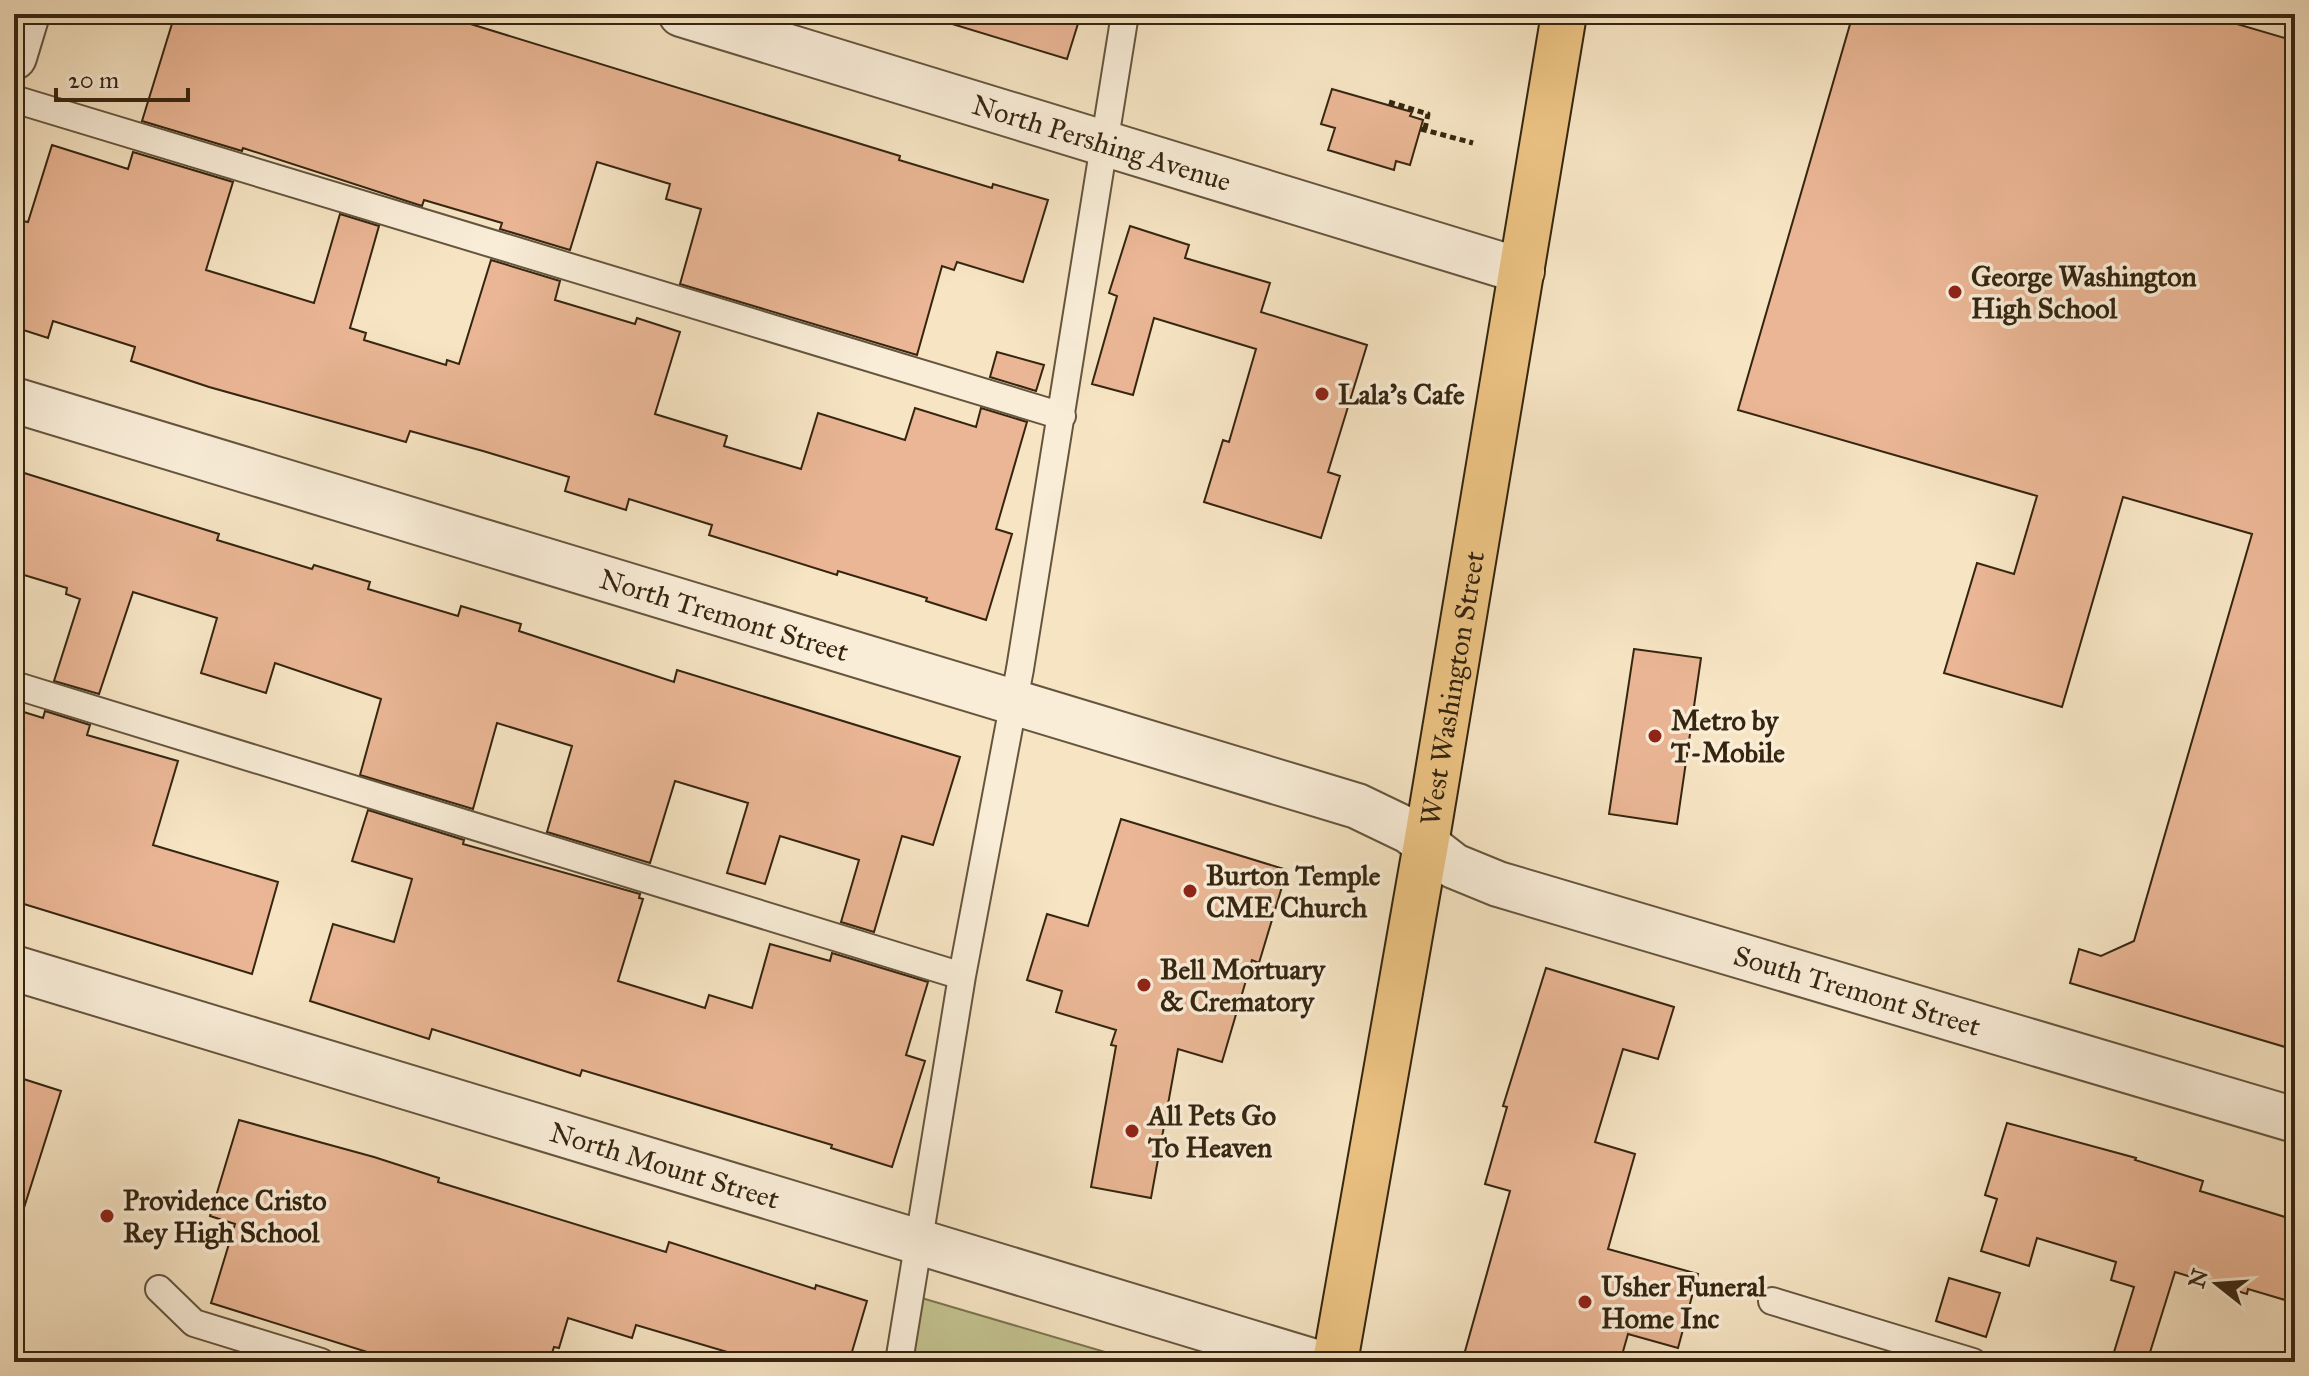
<svg xmlns="http://www.w3.org/2000/svg" width="2309" height="1376" font-family="'IM FELL Great Primer',serif">
<rect width="100%" height="100%" fill="#f6e4c3"/>
<filter id="stains"><feTurbulence type="fractalNoise" baseFrequency=".0025" numOctaves="4"/><feColorMatrix values="0 0 0 0 .2 0 0 0 0 .09 0 0 0 0 .02 0 0 0 .5 -.17"/></filter>
<radialGradient id="worn" r=".72"><stop offset=".6" stop-color="#630" stop-opacity="0"/><stop offset="1" stop-color="#630" stop-opacity=".3"/></radialGradient>
<path fill="#c2c28f" stroke="#7c7450" stroke-width="2" d="M920,1298l5,1 214,63h-231z"/>
<path fill="#eab695" stroke="#352510" stroke-width="2" d="M175,14h263l462,142 -1,4 93,28 1,-4 55,16 -25,82 -66,-20 -3,8 -12,-4 -25,89 -237,-71 21,-75 -35,-10 4,-15 -73,-22 -27,88 -70,-21 2,-6 -78,-23 -2,6 -179,-58 -1,3 -100,-30z
M950,14h131l-14,45 -118,-36z
M1853,14h350l92,27v1009l-225,-67 9,-34 22,7 33,-15 118,-407 -129,-37 -61,210 -118,-34 33,-110 37,11 23,-78 -299,-86z
M1332,89l80,23 -2,4 13,4 -13,45 -14,-4 -2,9 -66,-20 7,-22 -14,-4z
M52,145l76,24 5,-17 100,30 -27,88 108,33 26,-89 39,12 -29,102 16,5 -2,7 82,25 1,-5 12,4 32,-104 69,21 -5,19 80,24 2,-6 43,14 -25,82 72,22 -3,10 77,23 17,-56 87,27 10,-32 61,19 5,-19 46,14 -31,107 16,5 -26,86 -60,-19 1,-3 -89,-27 -1,4 -128,-40 3,-10 -83,-26 -3,11 -61,-19 4,-14 -86,-26 -73,-20 -4,11 -197,-55 -78,-26 4,-14 -82,-26 -5,17 -34,-11v-79l8,-27 6,1z
M1130,226l59,19 -4,13 85,25 -9,29 106,33 -39,127 12,4 -19,62 -117,-36 19,-62 6,2 27,-93 -102,-31 -21,77 -41,-11 25,-88 -8,-3z
M997,352l47,13 -8,26 -46,-14z
M21,472l198,62 -2,6 95,29 2,-4 56,17 -2,7 90,27 3,-10 60,18 -2,7 155,51 3,-12 283,87 -27,88 -31,-9 -28,96 -33,-10 18,-62 -79,-24 -15,48 -38,-11 21,-70 -73,-22 -25,82 -103,-31 25,-86 -75,-23 -24,86 -113,-34 21,-76 -106,-36 -9,30 -65,-20 16,-55 -84,-26 -34,102 -45,-13 26,-82 -14,-5 1,-6 -53,-16v-77z
M1634,649l67,9 -24,166 -68,-10z
M14,709l29,9 2,-7 45,14 -3,10 91,26 -25,84 125,37 -26,92 -238,-73z
M368,810l96,30 -1,4 177,50 -1,4 4,1 -25,82 87,27 4,-13 43,13 18,-64 60,17 2,-8 96,29 -22,73 19,6 -33,106 -61,-19 1,-3 -250,-75 -2,6 -148,-47 -3,10 -119,-38 23,-77 61,18 18,-63 -60,-18z
M1121,819l166,51 -28,93 -7,-3 -30,102 -44,-13 -27,149 -60,-11 25,-141 -5,-1 5,-15 -60,-18 6,-21 -35,-11 20,-66 41,12z
M1546,968l128,39 -16,52 -35,-10 -28,93 40,12 -27,95 90,25 -20,74 -50,-14 -8,28h-158l48,-171 -25,-7 22,-77 -4,-1z
M14,1076l47,15 -39,123 -8,-2z
M239,1120l135,37 65,21 -1,4 228,70 3,-10 146,47 1,-4 51,16 -18,61h-88l-125,-37 -4,13 -64,-20 -9,30 -5,-1 -5,15h-150l-188,-59 24,-79 -25,-8z
M2007,1123l129,35 -1,2 68,21 -3,10 95,29v83l-47,-14 -1,5 -72,-22 -28,90h-36l23,-75 -23,-7 5,-18 -79,-24 -8,28 -48,-15 16,-52 -12,-4z
M1949,1278l51,15 -14,44 -50,-16z"/>
<g fill="none" stroke-linecap="round" stroke-linejoin="round">
<g stroke="#65553d" stroke-width="30">
<path id="lane" d="M14,99l1048,317
M14,685l948,291
M159,1289l35,34 127,39
M1772,1301l201,61
M899,1362l63,-386 58,-307 105,-655"/>
</g>
<g stroke="#65553d" stroke-width="48">
<g id="street">
<path id="s1" d="M681,14l841,257"/>
<path d="M14,57l13,-43"/>
<path id="s2" d="M14,400l1343,406 52,25 45,35 44,18 797,236"/>
<path id="s3" d="M14,968l1301,394"/>
</g>
</g>
<g stroke="#352510" stroke-width="48">
<g id="primary">
<path id="s4" d="M1335,1362l91,-518 138,-830"/>
</g>
</g>
<path stroke="#352510" stroke-width="5" stroke-dasharray="6 4" stroke-linecap="butt" d="M1389,102l39,12 -3,15
M1421,129l52,14"/>
<use href="#lane" stroke="#f9edd8" stroke-width="26"/>
<use href="#street" stroke="#f9edd8" stroke-width="44"/>
<use href="#primary" stroke="#ebc282" stroke-width="44"/>
</g>
<g fill="#8f2418" stroke="#f9edd8" stroke-width="3">
<circle cx="1955" cy="292" r="8"/>
<circle cx="1322" cy="394" r="8"/>
<circle cx="1655" cy="736" r="8"/>
<circle cx="1190" cy="891" r="8"/>
<circle cx="1144" cy="985" r="8"/>
<circle cx="1132" cy="1131" r="8"/>
<circle cx="107" cy="1216" r="8"/>
<circle cx="1585" cy="1302" r="8"/>
</g>
<g text-anchor="middle" dominant-baseline="central" stroke-width="7" stroke-linejoin="round" paint-order="stroke">
<g font-size="28" fill="#352510" stroke="#f9edd8">
<text stroke="none"><textPath href="#s1" startOffset="440">North Pershing Avenue</textPath></text>
<text stroke="none"><textPath href="#s2" startOffset="742">North Tremont Street</textPath></text>
<text stroke="none"><textPath href="#s4" startOffset="684">West Washington Street</textPath></text>
<text stroke="none"><textPath href="#s2" startOffset="1940">South Tremont Street</textPath></text>
<text stroke="none"><textPath href="#s3" startOffset="680">North Mount Street</textPath></text>
</g>
<g font-size="28" font-weight="bold" fill="#352510" stroke="#f9edd8" text-anchor="start">
<text x="1971" y="276">George Washington<tspan x="1971" dy="32">High School</tspan></text>
<text x="1338" y="394">Lala's Cafe</text>
<text x="1671" y="720">Metro by<tspan x="1671" dy="32">T-Mobile</tspan></text>
<text x="1206" y="875">Burton Temple<tspan x="1206" dy="32">CME Church</tspan></text>
<text x="1160" y="969">Bell Mortuary<tspan x="1160" dy="32">&amp; Crematory</tspan></text>
<text x="1148" y="1115">All Pets Go<tspan x="1148" dy="32">To Heaven</tspan></text>
<text x="123" y="1200">Providence Cristo<tspan x="123" dy="32">Rey High School</tspan></text>
<text x="1601" y="1286">Usher Funeral<tspan x="1601" dy="32">Home Inc</tspan></text>
</g>
</g>
<rect width="2309" height="1376" fill="none" stroke="#f6e4c3" stroke-width="48"/>
<rect x="16" y="16" width="2277" height="1344" fill="none" stroke="#352510" stroke-width="4"/>
<rect x="24" y="24" width="2261" height="1328" fill="none" stroke="#352510" stroke-width="2"/>
<g transform="translate(2217 1284) rotate(287)" stroke="#f9edd8" stroke-width="6" paint-order="stroke">
<path d="M0-6L14 30L0 20L-14 30Z" fill="#352510"/>
<text y="-12" font-size="22" font-weight="bold" text-anchor="middle" fill="#352510">N</text>
</g>
<path d="M56 88v12h132v-12" fill="none" stroke="#352510" stroke-width="4"/>
<text x="68" y="88" font-size="24" fill="#352510" stroke="#f9edd8" stroke-width="6" paint-order="stroke">20 m</text>
<rect width="100%" height="100%" filter="url(#stains)"/>
<rect width="100%" height="100%" fill="url(#worn)"/>
</svg>
